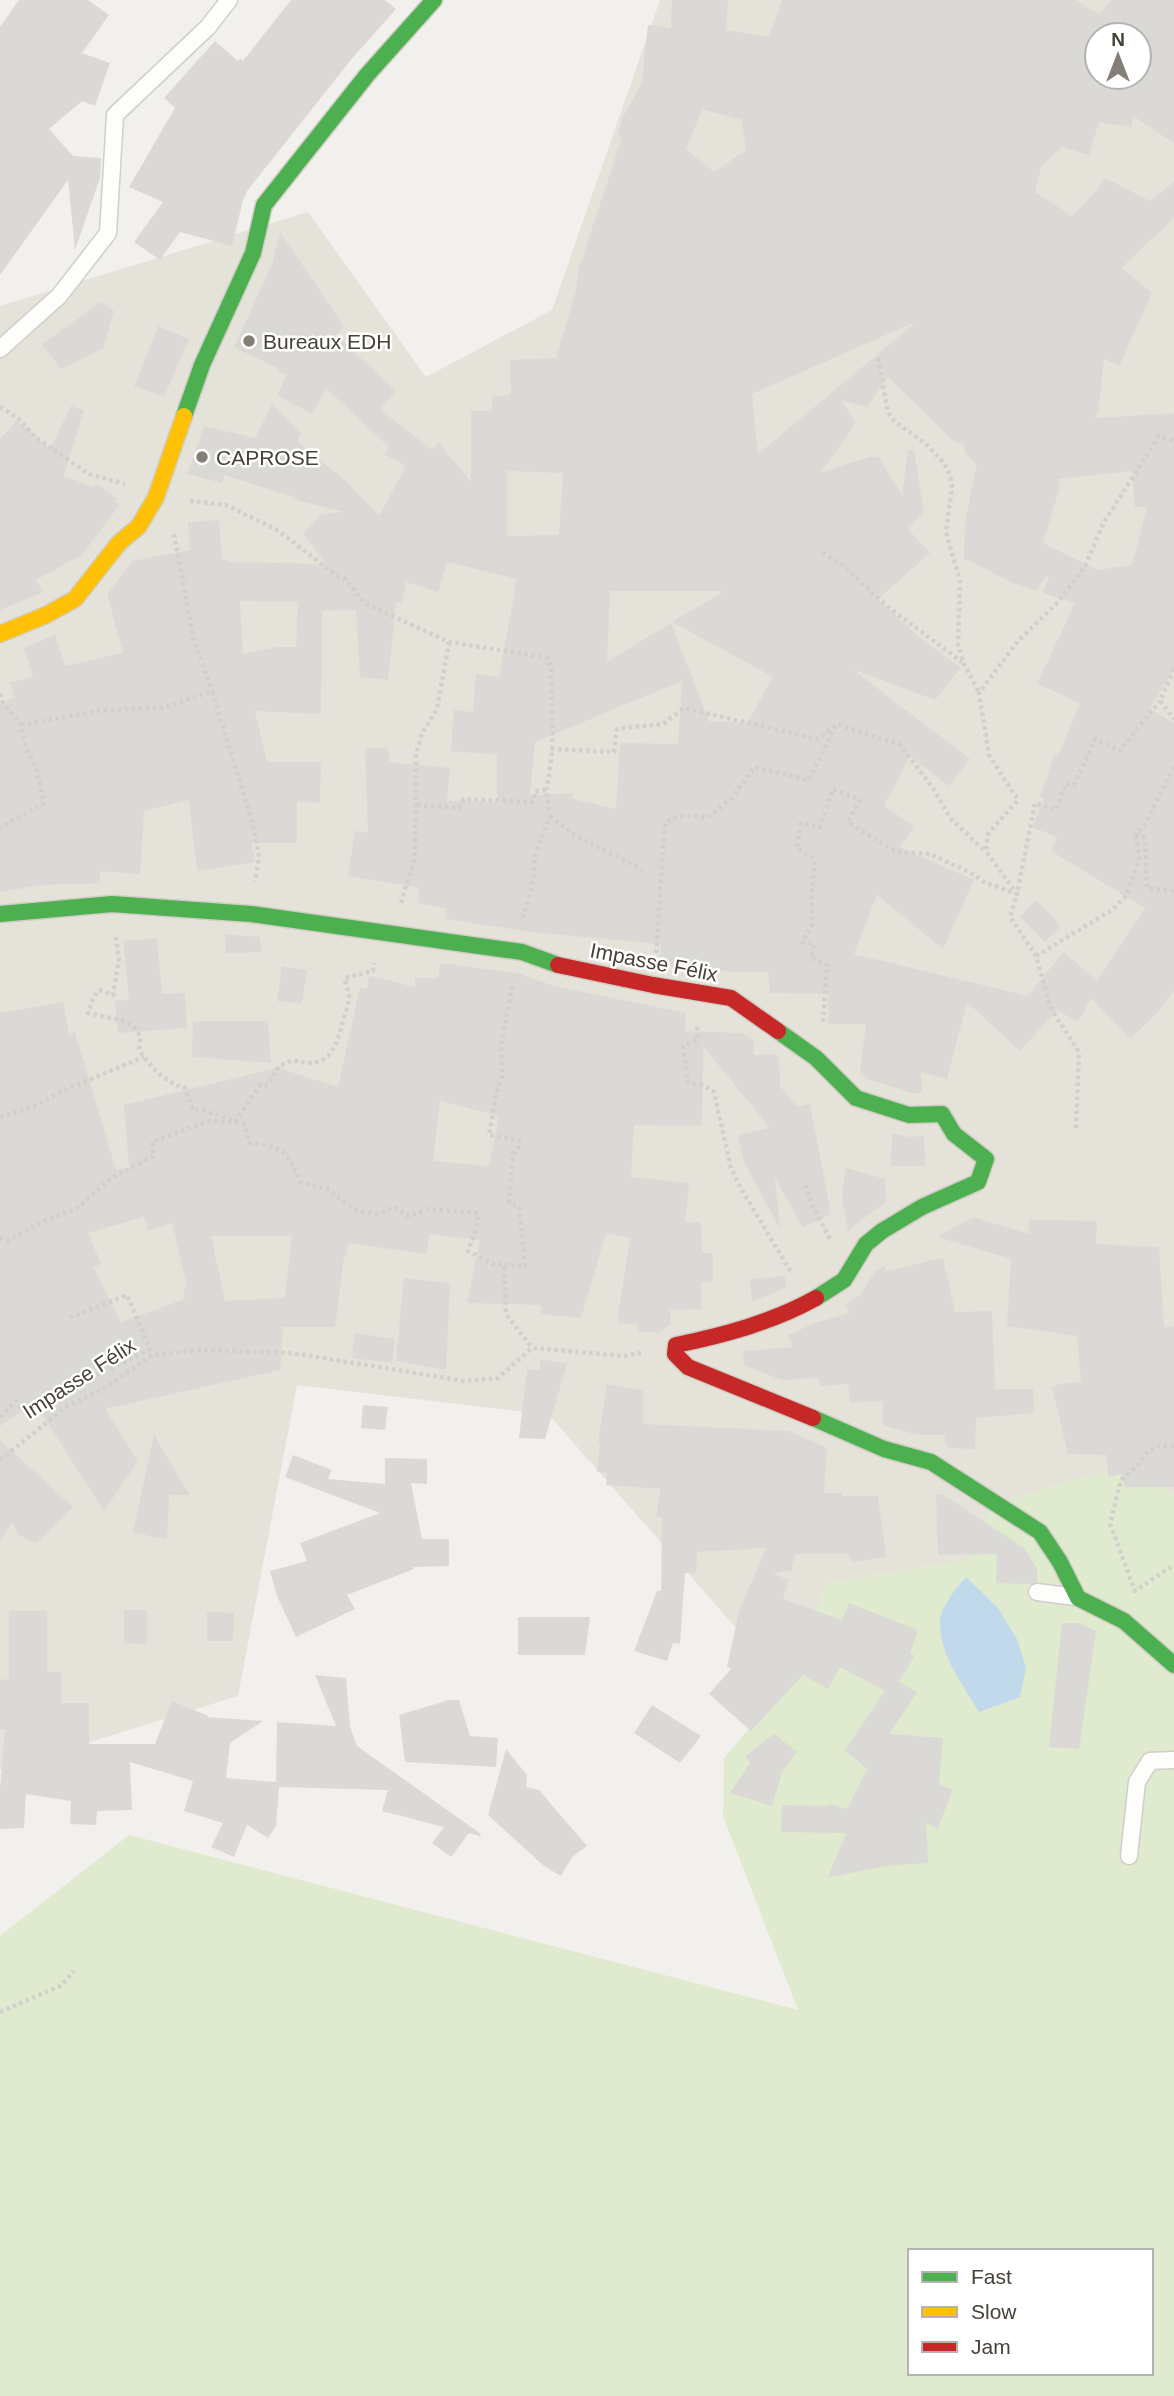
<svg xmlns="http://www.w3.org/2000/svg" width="1174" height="2396" font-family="Helvetica,sans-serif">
<rect width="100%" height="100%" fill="#f2f0ec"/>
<path fill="#e5e2da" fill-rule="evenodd" d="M660,0h514v1493l-63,-24 -118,35 -24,56 -141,22 -42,103 -237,-270 -252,-30 -59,311 -238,74v-1464l308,-94 118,165 126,-67zM1097,35h42v42h-42z"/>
<path fill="#dfeace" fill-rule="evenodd" d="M1111,1469l63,24v903h-1174v-460l129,-101 669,175 -75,-194 1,-58 62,-73 42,-103 141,-22 24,-56zM910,2251h241v122h-241z"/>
<path fill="#c0daec" d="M966,1577l32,31 19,31 9,29 -6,29 -41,15c-16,-27 -39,-56 -39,-89 -1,-13 17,-37 26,-46z"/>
<path fill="#dbd9d5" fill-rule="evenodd" d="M19,0h69l21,15 -27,38 28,10 -15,43 -13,-5 -33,28 24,27 28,2 -1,20 -25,72 -7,-70 -68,95v-248z
M291,0h94l11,9 -46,52 -103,130 -4,9 -11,46 -52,-14 -20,28 -26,-18 29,-40 -34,-15 46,-79 -11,-10 51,-57 23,20 2,-3 3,3z
M672,0h56l-2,30 43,7 13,-37h294l23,15 13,-15h62v143l-41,-27 -2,11 -32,-5 -10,33 -27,-8 -21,20 -6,25 37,24 25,-26 8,-12 45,23 24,-19v36l-53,50 31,25 -33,73 -15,-7 -6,52 -3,7 79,-5v256l-24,40 24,14v268l-18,23 -26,25 -39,-41 -13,24 -21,-12 -37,41 -53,-49 -20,77 -26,-7 1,21h-10l-44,-14 -8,-8 6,-47h-38v-30l-58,-1 -2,-21 -66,-1 -43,-7 2,-20 -130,-12 -86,-13 2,-10 -30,-6 3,-15 -72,-12 7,-45 13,2 -3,-84 23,-2 1,15 61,6 -3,33 50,1v-47l-46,-4 3,-41 19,2 3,-38 23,3 18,-98 -70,-17 -9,30 -32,-10 -4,21 -6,-1 -8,78 -28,-3 -4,-67 -34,1 -1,103 -66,-3 12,51h54l-1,41 -23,-1v41h-45l3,19 -58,9 -8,-71 -45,11 -4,63 -40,-3v12l-59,2 -41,7v-188l14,-7 -4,-15 23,-5 -9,-29 31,-13 10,31 58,-13 -16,-59 25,-33 58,-11 -2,-28 31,-2 3,40 5,-1v3l99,2 -23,-30 19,-20 22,-2 -45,-11 -5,-4 -70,-22 -2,8 -35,-9 17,-48 51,12 17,-34 29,30 -4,7 49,40 33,35 27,-50 -22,-12 5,-7 -63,-59 -14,26 -35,-19 10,-20 -9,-4 1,-2 -45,-22 39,-85 7,-30 64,94 -8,9 60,56 -16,18 52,41 6,-8 33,40v-71h21v-15l19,-1 -1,-35 46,-2 20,-68 3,-22 43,-131 -4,-1 4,-17 20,-36 6,-58 23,3zM1097,35h42v42h-42zM702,109l40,11 4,30 -32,22 -28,-23zM913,323l1,1 -156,130 -6,-60zM888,377l66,65 9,2 2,9 12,11 -12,59 -1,35 46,24 26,9 10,-15 3,1 -6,16 32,10 -38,81 43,19 -22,53 -4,-1 -14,42 4,1 -12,29 25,10 -6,14 94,57 -48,73 -33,-29 -37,44 -173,-42 23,-59 66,54 31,-69 -74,-33 14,-21 -30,-20 26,-50 39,30 21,-27 -118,-90 83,31 26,-32 -43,-32 -40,-37 52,-46 -23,-25 17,-15 -10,-63h-6l-6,44 -24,-37h-8l-49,15 35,-49 -15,-23 26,7zM507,471l56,2 -4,62 -52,1zM1132,471l3,36h12l-15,58 -34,5 -55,-27 17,-56 -2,-8zM610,591h114l-52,31 101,55 -26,46 -38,-2 -38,-98 -64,39zM240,601l58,1 -2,45h-19l-34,7zM682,681l-4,63 -58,-1 -4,66 -43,-10v-6l-43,2 5,-53z
M101,302l13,9 -11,38 -42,20 -19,-25z
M158,326l31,13 -25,58 -30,-11z
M71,406l13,4 -20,66 30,11 2,-4 21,15 -2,3 5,3 -38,51 -46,25 7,12 -43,18v-171l17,-19 33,29z
M1036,900l25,26 -16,16 -25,-25z
M225,934l35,3 1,15 -35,1z
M157,938l5,56 23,-1 2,35 -69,5 -3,-32 14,-1 -6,-59z
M440,963l77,10 37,13 132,27 -1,18 57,2 12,8v14l19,-1 6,4 1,28 17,21 13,-3 21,110 -28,14 -28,-50 5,51 -36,-67 -6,-27 32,-7 -67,-82 -1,80 -68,-1 -3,52 58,6 -4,39h16l1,31h11v30l-12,-1v27l-31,1 1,14 -13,9 -20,-2 1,-6 -22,-2 13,-85 -24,-5 -25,85 -40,-4v-9l-74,-2 13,-63 -51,-6 -2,20 -79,-11 -2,14h-2l-9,70h-52l-3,43 -175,39 33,52 -34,50 -69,-108 -35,23v-413l63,-11 6,32 6,-2 41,138 13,-2 -5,-63 156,-38 11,5 47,15 22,-100 7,2 2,-13 46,11v-9h23zM440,1101l59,15 -10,50 -56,-5zM144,1217l4,14 24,-8 15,64 -4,1 2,11 -64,23 -28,-55 8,-3 -13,-31zM211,1236h81l-7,62 -60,3z
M282,966l25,4 -5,34 -25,-3z
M193,1021h75l3,42 -79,-6z
M892,1133l17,4 15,-1 1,30h-34z
M846,1168l39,11 1,23 -29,21 -9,9 -6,-35z
M973,1217l56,17v-14l68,1 -1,23 63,3 5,80 10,-1v161h-49l-3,-13 -14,3 -1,-22 -39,-1 -16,-67h5v-3l24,-2 -4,-46 -70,-10 4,-67 -74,-22z
M943,1258l12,54 37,-1 3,78h38l1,24 -58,5 -1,31 -26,-1 -4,-3v-10h-28l-34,-10v-24l-33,2 -2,-19 -28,2 -1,-8 -38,2 -37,-15 -1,-14 49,-4 -4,-12 27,-12 35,-10 -4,-8 14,-10 16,-25 9,-4 1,5z
M785,1276l1,12 -34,14 -2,-23z
M404,1278l46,5 -4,87 -50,-9z
M355,1333l40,6 -3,24 -40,-5z
M540,1359l27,5 -22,75 -26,-1 8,-69 13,2z
M607,1384l36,6v34l145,7 39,17 -3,45h18v3h36l8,61 -35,5 -2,-8h-54l-4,17 -19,2 17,7 -6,19 59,21 7,-17 69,27 -8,23 5,3 -16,25 18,12 -28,41 54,4 -4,47 14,4 -15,39 -12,-5 2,40 -34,2 -66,12 18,-44 -65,-1 1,-27 47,1v-2l18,5 20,-40 -22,-19 40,-59 -45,-24 -12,22 -25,-14 -52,56 -42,-37 22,-25 -4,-2 12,-56 27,-63 -69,4 -1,21h-11l-5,71 -7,-1 -6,18 -33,-10 23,-60h4l1,-73 -6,-1 5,-28 -55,-4 1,-12 -10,-1 3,-29h-2z
M363,1405l25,2 -3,23 -24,-2z
M154,1435l36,60h-21l-2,45 -34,-8z
M0,1440l73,67 -37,36 -17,-8 -7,-12 -12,18z
M293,1455l39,15 -4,9 57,5v-26l42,1v25l-16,-1 11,56h27v27l-36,1 1,2 -67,26 8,14 -59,28 -19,-41 -7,-25 37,-10 -7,-18 80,-30 -95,-36z
M942,1494l82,54 13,20v14l-6,2 -35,-1 1,-29 -59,1 -2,-60z
M124,1610h23v34l-23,-1z
M9,1611h38v61h14v31h28v41h66l17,-43 37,15 -3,1 57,4 -33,22 -4,35 50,4 1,-60 59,4 -21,-51 31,3 4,49 7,19 124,88 -1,2 -11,-3 -18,24 -19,-14 12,-16 -62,-16 6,-21 -109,-3 -3,39 -8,12 -21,-13 -13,32 -23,-10 12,-24 -39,-12 9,-30 -63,-19 2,48 -35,1 -1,14 -26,-1 1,-23 -45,-7 -2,34 -24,1v-40l5,-60h-5v-49l9,-1z
M207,1612l27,1 -1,28h-26z
M518,1617h72l-5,38h-67z
M1062,1623h17l17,8 -17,118 -30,-2z
M449,1700h10l11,36 28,2 -2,29 -91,-5 -6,-47z
M652,1705l49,31 -21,27 -46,-30z
M774,1734l23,18 -15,20 -10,34 -42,-13 20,-30 -5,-7z
M506,1749l21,26 -1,12 13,3 48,56 -15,11 -11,19 -17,-10 -56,-51z"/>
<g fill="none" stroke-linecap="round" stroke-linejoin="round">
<g stroke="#d0ceca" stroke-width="19">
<path id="lane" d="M0,349l59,-53 49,-63 7,-118 93,-88 21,-27
M1037,1592l38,5
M1129,1856l8,-74 13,-21 24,-1"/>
</g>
<g stroke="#d0cdc3" stroke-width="19">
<path id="fast" d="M184,416l18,-51 51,-112 11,-48 103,-130 67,-75
M0,914l112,-10 139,10 271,38 36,13
M778,1031l38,27 40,40 53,17 33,-1 12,20 32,25 -8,23 -56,25 -40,24 -16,13 -22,36 -28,18
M813,1418l71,31 47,13 109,70 20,30 18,36 46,23 50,44"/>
</g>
<g stroke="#d0cdc3" stroke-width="19">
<path id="slow" d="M0,634l46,-19 29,-16 44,-56 20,-17 17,-29 28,-81"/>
</g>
<g stroke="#d0cdc3" stroke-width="19">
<path id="jam" d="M558,965l95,20 78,13 47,33
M813,1418l-125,-51 -13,-13 1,-9c48,-10 97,-23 140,-47"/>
</g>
<path stroke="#d2d0cb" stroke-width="4.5" stroke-dasharray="3.5 3.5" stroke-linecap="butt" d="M878,358l10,54 6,9 33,24 16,17 7,13 2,12 -6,45 14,49 -2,63 5,18 16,30
M0,407l18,11 17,19 54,37 36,10
M190,501l36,4 51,25 62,47 7,2 18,24 85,39 99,16 3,10c0,40 5,83 -5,122
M174,534l19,103 19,54
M823,552l20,14 45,41 74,55
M1174,669l-14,32 14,18
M0,694l3,9 18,22 3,16 12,28 8,34 -44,25
M21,725l83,-15 58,-2 50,-17 42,138 5,28 -4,25
M551,749l63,3 3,-23 46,-5 21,-16 133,31 20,-15 63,21 33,43 17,30 35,33
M1174,767l-30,59 -8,8 9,4 2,50 25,3 2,-2
M417,805l42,3 5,-9 69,3 2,-11 11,-1 4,26 -15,39 -1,23 -11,40
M550,816l24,19 69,35
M401,903l14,-46 1,-103 6,-21 15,-24 12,-67
M116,937l3,23 -6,35 -14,-5 -6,9 -5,14c22,6 59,6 51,36 10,17 25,33 46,39l9,23 9,-1 42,15 4,18c34,4 39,8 51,39l30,8 7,7 21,14 20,3 15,-7 16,9 18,-7 51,4 -1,13 -9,25 25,13 11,1 2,49 26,34
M656,953l9,-130 14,-7 29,1 23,-18 23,-32 55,13 26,-53
M1036,956l76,-46 14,-14 13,-37 -3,-25
M823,1022l4,-57 -16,-7 3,-14 -12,-2 11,-18 -2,-22 4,-43 -18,-11 4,-25 19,4 13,-38 27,11 -12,22 48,30 34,2 41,19 13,9 33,12 18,-91 21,7 10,-27 8,2 21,-46 25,12 40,-50
M697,1027l1,12 -15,8 5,36 15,2 11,7 17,76 12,24 48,80
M0,1117l33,-10 29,-16 82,-34
M1076,1128l3,-76 -28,-43 -15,-53 -26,-39 7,-23 -31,-43 2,-17 30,-34 -29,-45 -10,-62 39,-52 40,-39 27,-36 19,-44 55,-86 15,5
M805,1185l7,20 18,34
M0,1238l7,3 42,-22 27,-10 35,-31 43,-22 -2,-14 56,-21 27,1 25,-37h8l11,-19 14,-6c34,11 43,-10 50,-40 2,-6 5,-14 6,-21 1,-7 -4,-14 -4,-21l28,-7 1,-8
M504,1265l21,1 -6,-59 -10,-4 4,-49 6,-7v-7l-30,-5 9,-50 4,-5 -1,-35 12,-61
M0,1417l16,-16 15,18 53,-37 66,-33 -23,-54 -58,23
M1174,1446h-15l-11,5 -10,14 -17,15 -11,44 25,67 39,-26
M0,1460l66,-53 43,-21 43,-31 47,-5 93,3 172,28 34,-3 34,-30 92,8 17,-3
M0,2012l62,-27 12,-14"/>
<use href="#lane" stroke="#fdfdfc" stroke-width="16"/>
<use href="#fast" stroke="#4caf50" stroke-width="16"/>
<use href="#slow" stroke="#ffc107" stroke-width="16"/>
<use href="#jam" stroke="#c62828" stroke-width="16"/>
</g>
<g fill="#837f77" stroke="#fff" stroke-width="2.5">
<circle cx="249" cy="341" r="7"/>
<circle cx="202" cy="457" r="7"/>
</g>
<g text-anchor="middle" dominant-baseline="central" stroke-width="5" stroke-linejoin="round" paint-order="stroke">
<g font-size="21" fill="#474238" stroke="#fff" text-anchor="start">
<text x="263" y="341">Bureaux EDH</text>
<text x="216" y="457">CAPROSE</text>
</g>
<g font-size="21" fill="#474238" stroke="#fff">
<text transform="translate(654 962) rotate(11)">Impasse Félix</text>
<text transform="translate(79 1378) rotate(-33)">Impasse Félix</text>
</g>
</g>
<rect x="908" y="2249" width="245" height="126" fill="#ffffff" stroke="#b5b3af" stroke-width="2"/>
<rect x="922" y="2272" width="35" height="10" fill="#4caf50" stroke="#b5b3af" stroke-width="2"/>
<text x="971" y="2284" font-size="21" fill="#474238">Fast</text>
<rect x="922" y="2307" width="35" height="10" fill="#ffc107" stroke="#b5b3af" stroke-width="2"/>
<text x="971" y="2319" font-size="21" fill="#474238">Slow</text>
<rect x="922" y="2342" width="35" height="10" fill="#c62828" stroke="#b5b3af" stroke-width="2"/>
<text x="971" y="2354" font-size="21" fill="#474238">Jam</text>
<g transform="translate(1118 56)"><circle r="33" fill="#ffffff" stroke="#b5b3af" stroke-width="2"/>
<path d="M0-5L12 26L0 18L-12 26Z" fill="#837f77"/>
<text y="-10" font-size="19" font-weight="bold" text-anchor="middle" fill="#474238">N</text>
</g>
</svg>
